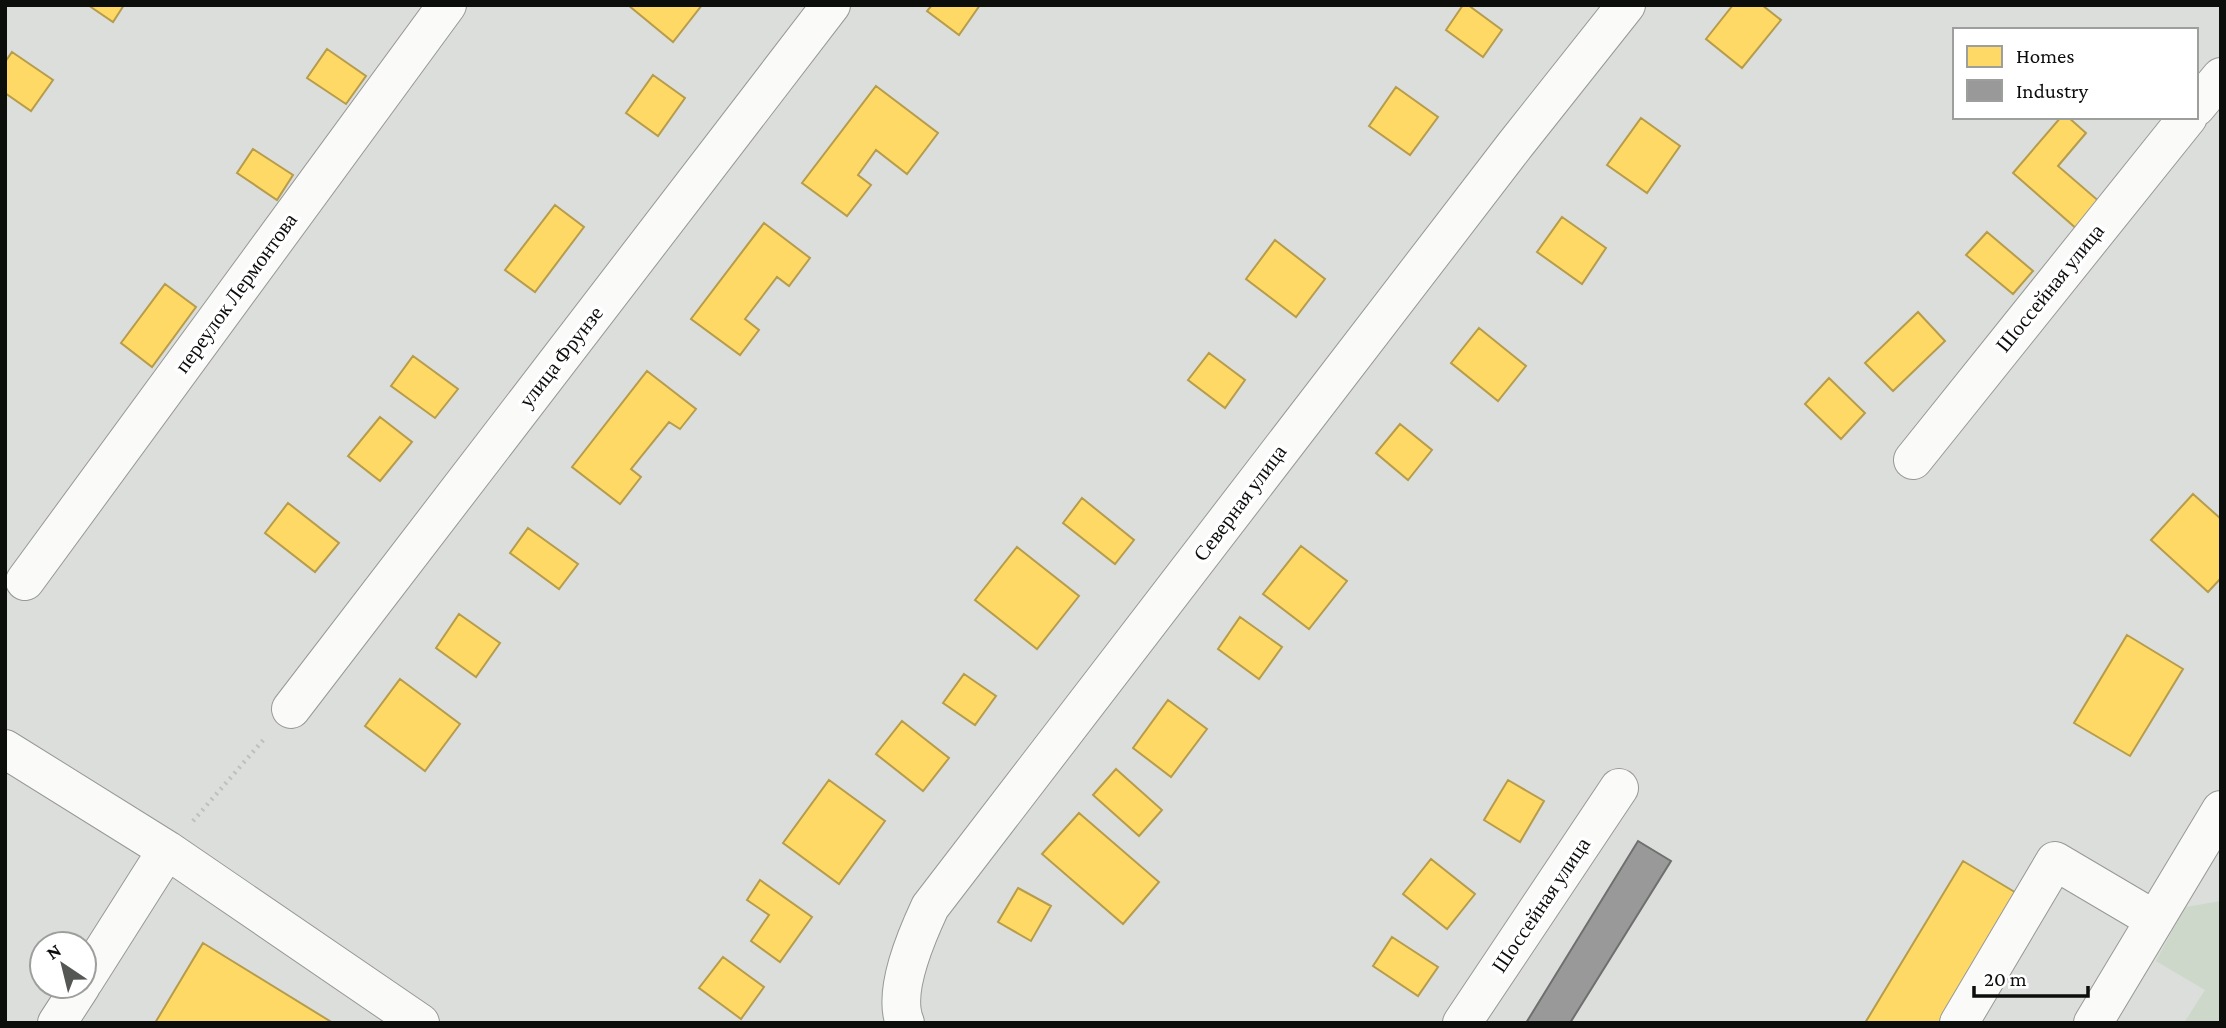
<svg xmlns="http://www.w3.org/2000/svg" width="2226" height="1028" font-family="'Crimson Pro',serif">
<rect width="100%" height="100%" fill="#dbdeda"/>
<path fill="#cdd8ca" d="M2221,901v122h-37l21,-33 -49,-29 29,-54z"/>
<path fill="#ffd966" stroke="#b69c4b" stroke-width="2" d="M88,5h36l-11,17z
M628,5h74l-29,37z
M932,5h48l-21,30 -32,-24z
M1463,5h5l34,25 -19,27 -37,-27z
M1733,5h29l19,15 -39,48 -36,-29z
M327,49l39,27 -20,28 -39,-26z
M12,52l41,28 -22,31 -26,-18v-31z
M653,75l32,23 -27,38 -32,-23z
M876,86l62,47 -31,41 -31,-24 -18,25 13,10 -24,31 -45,-33z
M1396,87l42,30 -28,38 -41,-29z
M2061,117h7l18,16 -28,33 43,37 -23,27 -65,-57z
M1641,118l39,28 -33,47 -40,-28z
M253,149l40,26 -16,25 -40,-27z
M555,205l29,22 -49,65 -30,-22z
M1562,217l44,31 -24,36 -45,-32z
M764,223l46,35 -21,28 -12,-9 -32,42 14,11 -19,25 -49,-36z
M1987,232l46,39 -20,23 -47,-39z
M1275,240l50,39 -29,38 -50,-38z
M165,284l31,23 -44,60 -31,-24z
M1918,312l27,29 -52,50 -28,-28z
M1479,328l47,38 -28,35 -47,-38z
M1209,353l36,27 -20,28 -37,-28z
M413,356l45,33 -23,29 -44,-32z
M647,371l49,38 -16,20 -11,-7 -38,47 10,8 -21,27 -48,-37z
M1829,378l36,35 -24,26 -36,-35z
M380,417l32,25 -32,39 -32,-25z
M1400,424l32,26 -24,30 -32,-27z
M2193,494l28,25v59l-13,14 -57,-52z
M1082,498l52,42 -19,24 -52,-41z
M288,503l51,40 -24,29 -50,-39z
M528,528l50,36 -19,25 -49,-36z
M1301,546l46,35 -38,48 -46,-35z
M1017,547l62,49 -42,53 -62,-49z
M459,614l41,29 -24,34 -40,-29z
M1240,617l42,30 -23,32 -41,-30z
M2127,635l56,34 -53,87 -56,-33z
M964,674l32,22 -21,29 -32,-22z
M400,679l60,45 -35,47 -60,-45z
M1168,700l39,29 -36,48 -38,-29z
M902,721l47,37 -26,33 -47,-37z
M1116,769l46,41 -23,26 -46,-41z
M829,780l56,41 -46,63 -56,-41z
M1508,780l36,21 -24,41 -36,-22z
M1079,813l80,69 -36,42 -81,-70z
M1431,859l44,35 -28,35 -44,-35z
M1963,861l60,36 -76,126h-82z
M760,880l52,37 -32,45 -29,-21 18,-26 -22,-15z
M1018,888l33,18 -20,35 -33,-19z
M1392,937l46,30 -20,29 -45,-30z
M203,943l130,80h-178z
M723,957l41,30 -23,32 -42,-31z"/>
<path fill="#999" stroke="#6e6f6e" stroke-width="2" d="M1638,841l33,20 -101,162h-44z"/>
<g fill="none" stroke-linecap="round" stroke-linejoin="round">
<g stroke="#979996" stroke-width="40">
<path id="minor" d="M2196,107l25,-30
M1913,460l275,-343
M25,581l422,-576
M291,709l540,-704
M5,749l162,101 253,173
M84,981l83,-131
M57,1023l24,-37
M905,1023c-13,-31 12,-88 25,-116l585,-762 111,-140
M1462,1023l157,-235
M1959,1023l96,-162 100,59
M2093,1023l128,-213"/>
</g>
<path stroke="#bebfbe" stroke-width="4.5" stroke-dasharray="2 5" stroke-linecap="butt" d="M193,821l72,-83"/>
<use href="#minor" stroke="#fafaf9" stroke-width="38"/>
</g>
<g text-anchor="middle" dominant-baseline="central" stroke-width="7" stroke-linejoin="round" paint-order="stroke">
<g font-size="21" fill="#0b0e0b" stroke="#fff">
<text transform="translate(2050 288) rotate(-51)">Шоссейная улица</text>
<text transform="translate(236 293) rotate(-54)">переулок Лермонтова</text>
<text transform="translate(561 357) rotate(-52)">улица Фрунзе</text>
<text transform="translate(1240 503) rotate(-53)">Северная улица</text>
<text transform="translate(1541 905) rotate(-56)">Шоссейная улица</text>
</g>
</g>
<rect width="2226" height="1028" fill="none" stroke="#0b0e0b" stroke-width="14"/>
<rect x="1953" y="28" width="245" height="91" fill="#ffffff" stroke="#9d9f9d" stroke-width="2"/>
<rect x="1967" y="46" width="35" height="21" fill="#ffd966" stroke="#9d9f9d" stroke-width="2"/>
<text x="2016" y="63" font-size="21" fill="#0b0e0b">Homes</text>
<rect x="1967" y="80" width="35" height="21" fill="#999999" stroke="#9d9f9d" stroke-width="2"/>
<text x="2016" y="98" font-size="21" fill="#0b0e0b">Industry</text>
<g transform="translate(63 965) rotate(325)"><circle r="33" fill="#ffffff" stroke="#9d9f9d" stroke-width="2"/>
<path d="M0-5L12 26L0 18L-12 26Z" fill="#545753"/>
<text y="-10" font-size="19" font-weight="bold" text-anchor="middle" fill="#0b0e0b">N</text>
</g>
<path d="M1974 986v10h114v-10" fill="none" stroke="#0b0e0b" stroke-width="3.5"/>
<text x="1984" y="986" font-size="21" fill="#0b0e0b" stroke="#ffffff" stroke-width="5" paint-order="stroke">20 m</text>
</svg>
